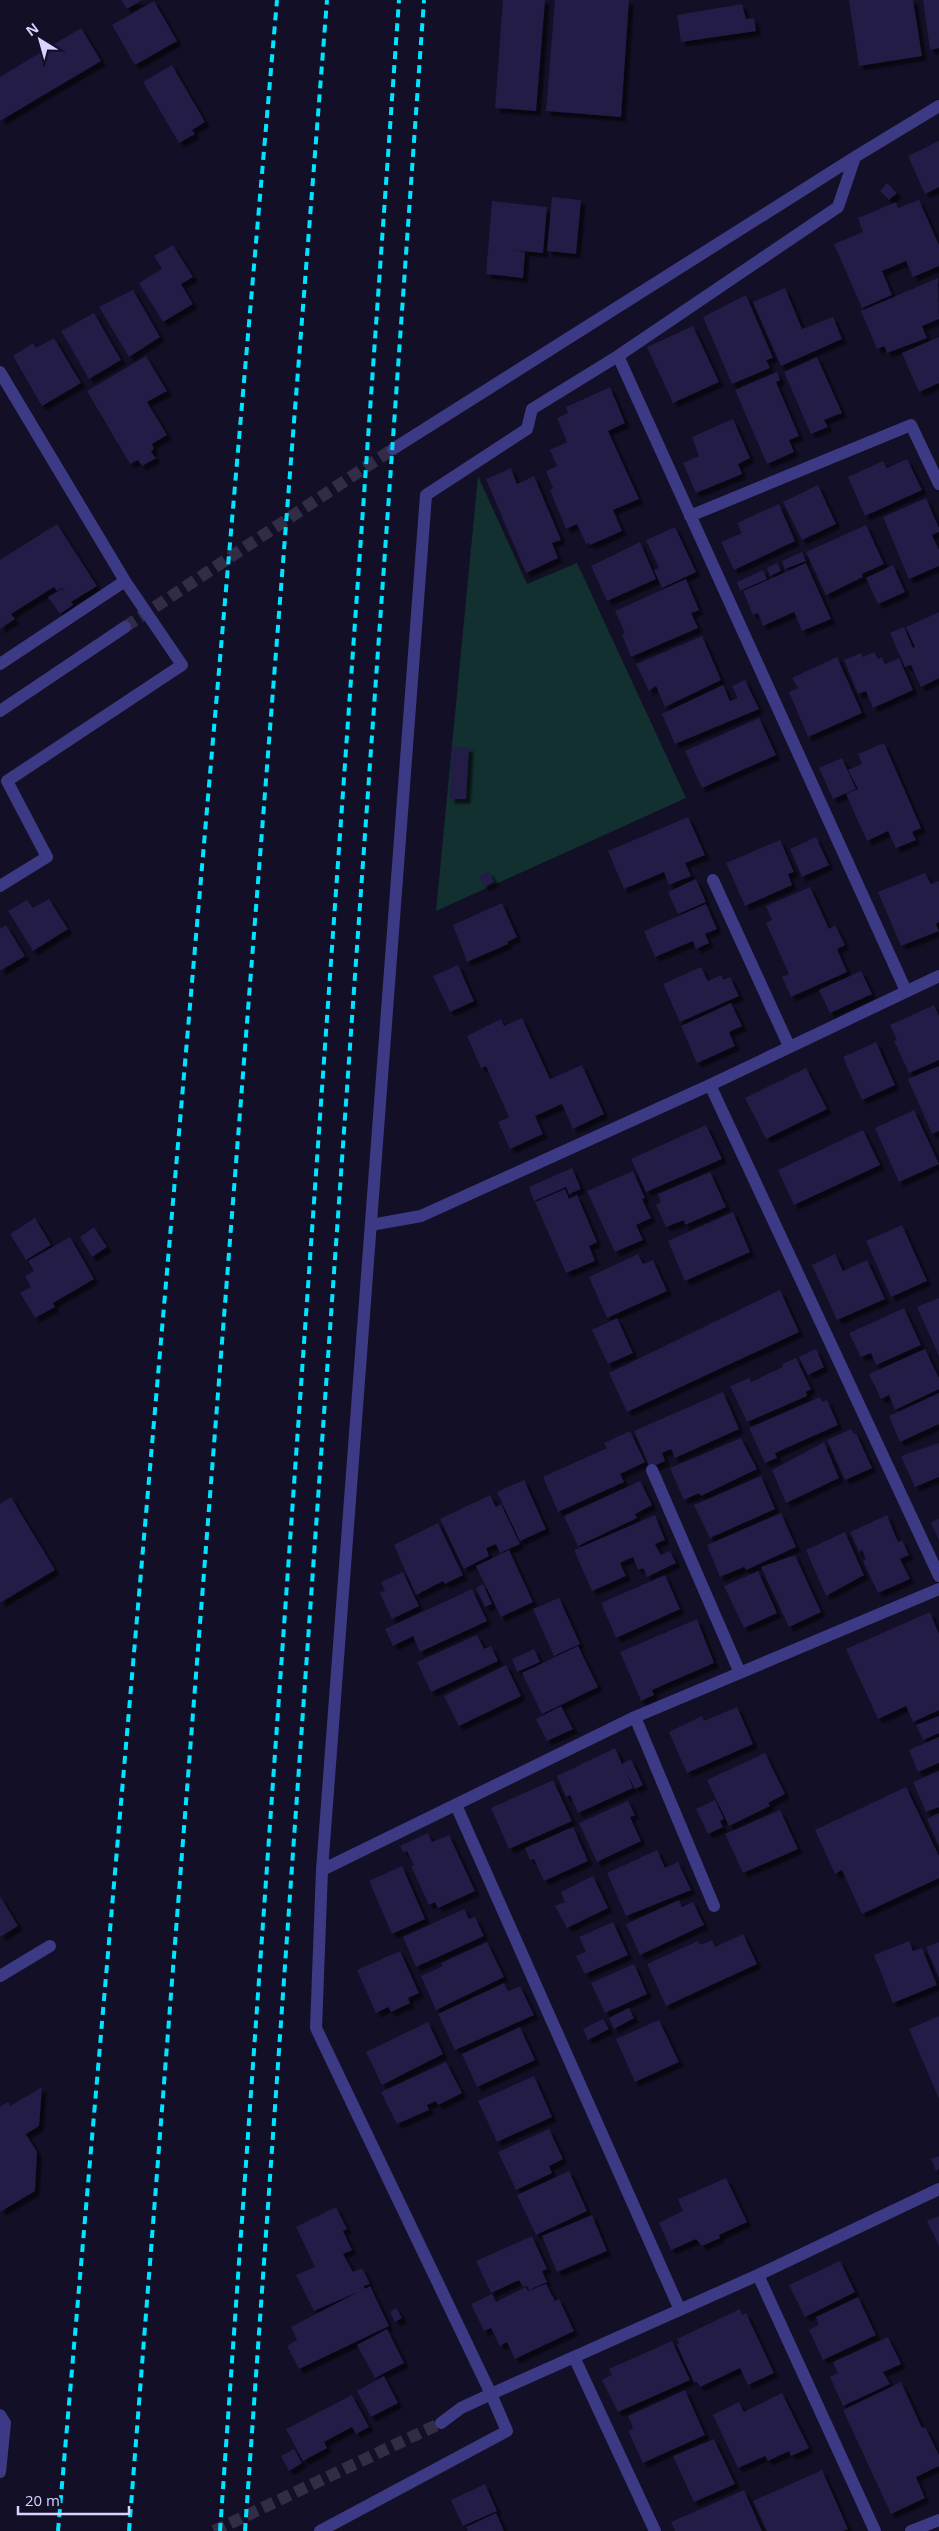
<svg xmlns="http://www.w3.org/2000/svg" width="939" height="2531" font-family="'Open Sans',sans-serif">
<defs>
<filter id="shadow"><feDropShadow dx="4.5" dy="4.5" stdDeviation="1" flood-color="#0009"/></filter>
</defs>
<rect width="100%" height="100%" fill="#130f26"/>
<path fill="#12302f" d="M478,476l49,108 50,-21 109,235 -250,113z"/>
<path fill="#241b47" filter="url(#shadow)" d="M121,0h21l-15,9z
M503,0h42l-9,111 -41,-3z
M555,0h74l-8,117 -75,-6z
M849,0h64l9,56 -63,10z
M923,0h16v48l-9,2z
M154,1l23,40 -42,24 -23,-40z
M742,4l4,15 8,-1 2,13 -75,11 -4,-27z
M81,28l20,33 -101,60v-44z
M172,65l33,57 -13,8 3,4 -16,9 -36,-61z
M939,141v46l-14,7 -17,-38z
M887,183l10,10 -8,7 -9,-9z
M552,197l29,3 -5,54 -29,-3z
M919,200l20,45v21l-26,11 -7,-16 -24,10 10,24 -30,13 -28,-64 29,-12 -5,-14 38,-16 2,6z
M492,201l55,6 -4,46 -32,-3 14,2 -2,26 -37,-4z
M173,245l20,32 -12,7 12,20 -30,18 -24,-39 23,-14 -8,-13z
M938,278l1,41 -17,7 5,12 -40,15 -3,-7 -7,3 -16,-38z
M785,288l17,41 31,-12 9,22 -61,27 -28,-64z
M133,290l27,47 -31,20 -30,-50z
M746,295l27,63 -7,2 4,8 -38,16 -29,-67z
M94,313l27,47 -32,19 -28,-48z
M693,326l26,56 -46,21 -26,-56z
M939,337v46l-20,9 -17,-39z
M54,338l27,45 -39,23 -29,-50 20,-13 3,5z
M146,356l21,35 -20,11 20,33 -15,9 2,5 -3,3 5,6 -14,8 -4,-6 -8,4 -43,-73z
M817,357l25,56 -18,7 4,7 -17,7 -27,-62z
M777,372l3,8 -4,2 23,54 -10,4 5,12 -27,12 -32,-74z
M610,387l15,36 -17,8 31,68 -26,11 9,21 -32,14 -1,-2 -3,1 -9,-20 -11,5 -16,-39 3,-2 -7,-17 11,-5 -7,-16 17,-8 -10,-24 11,-5 -2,-6z
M733,419l17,39 -12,6 4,10 -46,19 -13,-30 16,-7 -7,-19z
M907,459l15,31 -57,26 -17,-39 35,-16 4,7z
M511,468l6,16 17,-8 27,64 -9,3 6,15 -32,15 -40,-94z
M818,485l18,39 -34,16 -19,-38z
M926,498l13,30v4l-7,3 7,15v16l-30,13 -26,-62z
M779,504l16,37 -61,29 -13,-28 21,-9 -5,-10z
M57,524l40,62 -26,16 2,3 -13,9 -12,-17 14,-8 6,8 -6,-9 3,-2 -8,5 -3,-4 -43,27 4,5 -15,10v-69z
M866,525l18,39 -22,10 1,3 -37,18 -20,-43z
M675,527l21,45 -34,16 -8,-18 5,-2 -13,-28z
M640,542l16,37 -49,22 -16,-35z
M802,552l4,9 -21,8 -3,-8z
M777,563l4,8 -11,5 -3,-8z
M806,563l25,56 -29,12 -8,-19 -31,14 -5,-13 -5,2 -10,-24z
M893,565l12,27 -27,12 -12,-26z
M763,570l4,9 -27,12 -3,-9z
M686,579l13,31 -8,3 7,15 -67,29 -9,-22 3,-2 -10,-22z
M939,612v66l-18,9 -10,-22 -6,2 -15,-34 14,-6 9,21 2,-1 -9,-20z
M702,636l19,44 -56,27 -9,-21 -7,5 -13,-27z
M874,652l4,7 4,-2 3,7 14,-6 14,32 -40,18 -7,-17 -8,3 -14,-34 17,-7 2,4z
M837,657l25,56 -54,24 -19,-45 9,-4 -6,-10z
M745,680l14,29 -84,35 -13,-30 61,-29 7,16 8,-3 -6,-12z
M759,718l17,37 -74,33 -17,-37z
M884,743l37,85 -9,4 4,8 -20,8 -8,-17 -21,10 -21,-47 12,-5 -10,-19 14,-6 -4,-10z
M452,747h17l-3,52h-16z
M842,758l14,31 -23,10 -14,-31z
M688,817l17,38 -20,8 6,13 -22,9 -5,-13 -40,17 -16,-38z
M816,837l13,28 -27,12 -12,-28z
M780,840l14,32 -6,2 4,11 -47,21 -19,-43z
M489,871l5,11 -10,5 -5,-11z
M925,873l6,11 8,-3v41l-3,2 3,7 -38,15 -23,-54z
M696,879l10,23 -28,12 -10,-22z
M810,887l19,42 6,-4 10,20 -8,4 10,23 -56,25 -9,-20 7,-3 -23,-51 6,-3 -6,-14z
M49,899l19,30 -35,22 -25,-40 19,-11 6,8z
M502,903l15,34 -10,5 1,2 -41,18 -14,-37z
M706,904l11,25 -12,5 4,9 -13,6 -3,-8 -38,16 -11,-26z
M6,925l19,31 -25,15v-42z
M458,965l16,36 -24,11 -17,-36z
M701,967l7,14 13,-6 2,5 7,-3 9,19 -59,26 -17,-38z
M861,971l11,23 -42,19 -11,-23z
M731,1003l11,23 -13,6 6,14 -38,17 -16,-37z
M934,1005l5,11v44l-30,13 -15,-32 3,-1 -7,-15z
M522,1018l28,61 32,-14 22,49 -31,15 -11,-25 -27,12 8,18 -33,15 -12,-27 11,-5 -23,-51 -5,2 -14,-32 34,-17 3,7z
M876,1042l19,43 -33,15 -19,-43z
M939,1066v65l-7,3 -24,-55z
M806,1068l21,41 -61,30 -21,-41z
M914,1110l25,54 -40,18 -24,-54z
M706,1125l16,34 -76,33 -15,-33z
M863,1130l17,35 -86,40 -16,-35z
M572,1168l9,21 -12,5 -3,-7 -32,14 -5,-14z
M633,1171l12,27 -3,1 9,19 -15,7 7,15 -28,12 -28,-61z
M710,1172l16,35 -41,18 -1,-5 -18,7 -10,-22 5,-3 -3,-8z
M565,1189l4,10 8,-4 20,47 -8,4 6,15 -29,12 -31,-71z
M733,1212l17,40 -65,29 -17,-40z
M35,1218l16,27 -25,15 -16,-26z
M902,1225l25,56 -36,16 -25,-56z
M94,1227l13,20 -15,10 -12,-20z
M70,1237l24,42 -41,24 2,4 -20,11 -15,-25 11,-6 -6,-11 9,-5 -6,-10z
M638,1254l5,10 10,-4 14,31 -60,27 -18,-41z
M835,1254l8,17 24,-11 18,39 -48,21 -25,-55z
M780,1290l19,42 -172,80 -18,-39z
M939,1298v58l-22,-49z
M904,1308l17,37 -45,20 -5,-12 -10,4 -12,-24z
M617,1318l16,35 -25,11 -16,-34z
M816,1349l8,18 -16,8 -9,-18z
M925,1349l14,29v11l-44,21 -6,-15 -8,4 -12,-25z
M796,1358l15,31 -5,3 1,4 -60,26 -17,-36 19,-8 2,4 32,-15 -1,-3z
M723,1392l16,37 -64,29 -4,-9 -9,4 3,8 -15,7 -16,-37z
M939,1393v31l-39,18 -11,-26z
M820,1397l2,5 5,-2 11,25 -63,28 2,5 -12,5 -16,-35z
M851,1429l3,5 2,-1 16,35 -27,12 -18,-40z
M630,1431l15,31 -25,12 4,8 -66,30 -15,-35 64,-29 -3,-5z
M741,1438l16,31 -56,27 -2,-3 -15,7 -14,-32z
M824,1442l15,36 -53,25 -14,-33z
M939,1443v34l-24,10 -14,-31z
M761,1476l14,33 -65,29 -16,-33z
M524,1480l22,49 -26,12 -23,-49z
M640,1481l12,24 -17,9 2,4 -59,28 -14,-30z
M490,1495l6,12 5,-3 19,40 -20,9 -4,-9 -10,4 3,8 -25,13 -24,-50z
M11,1497l44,73 -55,33v-99z
M781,1513l15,34 -50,23 -2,-3 -24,10 -13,-32z
M655,1515l10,25 -10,4 6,11 9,-4 6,12 -29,14 -4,-9 -5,2 -5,-13 -13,6 6,13 -34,15 -18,-41z
M887,1515l11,27 4,-2 7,15 -9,4 10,20 -32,14 -15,-32 3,-2 -4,-9 -3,2 -9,-20z
M939,1519v21l-8,-17z
M438,1523l25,52 -18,9 -2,-3 -27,14 -22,-50z
M845,1532l19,43 -38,21 -20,-46z
M509,1550l24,52 -32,15 -25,-51z
M795,1555l26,57 -32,15 -28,-60z
M758,1571l19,42 -33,15 -20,-42z
M403,1572l16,34 -27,13 -12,-26 5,-2 -4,-9z
M665,1575l15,34 -64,29 -15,-35z
M483,1584l9,20 -7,3 -9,-19z
M472,1589l15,32 -67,31 -7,-16 -20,10 -8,-17z
M559,1598l21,46 -26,12 -21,-47z
M930,1612l9,22v76l-26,12 -7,-16 -28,13 -32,-70z
M697,1619l17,44 -62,27 2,5 -13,6 -21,-49z
M477,1635l7,14 7,-3 7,15 -67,31 -14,-30z
M578,1646l20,41 -56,27 -20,-41z
M534,1649l6,13 -23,10 -5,-13z
M506,1665l15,31 -62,30 -15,-30z
M561,1706l12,23 -26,12 -11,-22z
M737,1707l16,37 -66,29 -18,-41 33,-16 2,5z
M939,1716v17l-16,7 -7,-15z
M939,1737v26l-21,9 -9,-22z
M615,1748l7,16 9,-5 12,26 -8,4 -9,-17 7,16 -55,25 -8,-18 -4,2 -9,-21z
M765,1753l20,41 -17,9 2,3 -41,20 -22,-46z
M939,1771v36l-13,5 -13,-30z
M553,1780l19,41 -63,28 -18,-41z
M906,1787l33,69v22l-77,36 -20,-44 -7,4 -20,-44z
M715,1800l9,19 -4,2 3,6 -15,7 -12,-25z
M628,1801l7,14 -5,2 11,24 -44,21 -18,-39z
M780,1810l18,39 -55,24 -18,-39z
M939,1813v33l-12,-27z
M573,1827l15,34 -44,20 -10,-22 -4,1 -5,-12z
M428,1833l4,9 17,-7 26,56 -37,17 -3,-6 -6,3 -18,-39 3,-1 -7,-14 -3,2 -4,-7z
M657,1850l8,18 13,-6 13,28 -65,26 -19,-43z
M402,1866l23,53 -33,15 -23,-53z
M593,1876l15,32 -41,20 -12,-22 10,-4 -4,-10z
M0,1896l18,30 -18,11z
M679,1900l3,7 11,-5 11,23 -64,30 -14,-31z
M464,1909l5,10 6,-2 9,19 -68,31 -13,-30z
M613,1922l15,33 -43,19 -9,-18 10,-4 -7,-15z
M743,1934l14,30 -91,42 -19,-42 51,-23 2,4 12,-5 3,7z
M909,1941l4,10 9,-3 15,37 -44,18 -19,-48z
M487,1942l17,35 -68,33 -15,-34 22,-10 -2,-3z
M939,1942v36l-13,-31z
M400,1951l19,42 -11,5 2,5 -19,9 -3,-5 -12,6 -19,-43z
M634,1964l13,30 -42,19 -14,-30z
M504,1983l4,8 12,-5 14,29 -79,35 -17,-36z
M629,2008l5,10 -20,11 -5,-11z
M939,2016v83l-30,-70z
M603,2019l6,10 -21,11 -5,-11z
M659,2020l20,42 -44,20 -19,-43z
M428,2022l15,32 -61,31 -16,-33z
M520,2027l15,33 -58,27 -15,-33z
M446,2062l16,31 -24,12 -2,-4 -9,4 2,5 -32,14 -16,-32z
M534,2076l18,41 -55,25 -19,-41z
M42,2087l-3,39 -13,8 11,18 -2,39 -35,21v-105l8,-5 2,4z
M549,2129l14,30 -14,7 3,7 -36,17 -18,-38z
M939,2156v13l-3,2 -5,-12z
M569,2171l18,40 -51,24 -19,-40z
M726,2178l21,44 -28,13 1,3 -18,8 -6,-7 -25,11 -12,-27 24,-12 -5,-12z
M336,2207l11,22 -4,2 9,19 -9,4 10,18 9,-4 8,16 -6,2 1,3 5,-3 19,40 -90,43 -12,-23 10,-6 -6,-13 69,-36 -46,20 -18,-36 19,-8 -19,-40z
M592,2215l15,36 -50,21 -15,-36z
M939,2216v30l-12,-25z
M532,2236l15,33 -5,2 5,11 -18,8 -2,-4 -4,1 -4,-7 -28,13 -15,-32z
M840,2261l15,31 -50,25 -16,-32z
M546,2284l9,17 4,-2 15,32 -59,28 -8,-17 -7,4 -9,-18 -7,3 -13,-27 21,-10 4,8 30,-15 2,4z
M858,2297l18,38 -53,25 -14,-30 10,-5 -3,-8z
M396,2308l6,10 -7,4 -5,-10z
M740,2309l2,6 4,-2 28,60 -26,12 -8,-17 -40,19 -3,-5h-3l-17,-37 2,-2 -2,-4z
M387,2329l17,34 -29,15 -18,-33z
M888,2337l13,27 -18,8 7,12 -47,22 -13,-29 8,-4 -5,-11z
M672,2341l18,39 -72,32 -16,-32 10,-5 -3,-6z
M384,2376l14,27 -27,14 -14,-26z
M901,2382l21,46 3,-1 14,28v11l-23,11 9,21 -34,16 -48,-104z
M685,2390l20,45 -62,28 -15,-32 5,-3 -5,-12z
M782,2393l27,55 -18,8 -2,-5 -21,10 -3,-5 -27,12 -25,-53 26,-13 5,10z
M352,2395l17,32 -13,7 -4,-7 -28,15 3,6 -24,13 -17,-32z
M714,2439l21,45 -41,18 -21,-46z
M294,2449l8,14 -13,8 -8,-15z
M822,2470l26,59 -5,2h-76l-14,-30z
M485,2484l12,27 -34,15 -12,-26z
M744,2490l18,41h-87l-4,-9z
M496,2513l8,18h-36l-2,-4z"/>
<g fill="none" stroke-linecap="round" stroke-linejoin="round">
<path stroke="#312d47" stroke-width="12" stroke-dasharray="12 6" stroke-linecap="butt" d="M125,627l268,-178
M214,2531l227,-108"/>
<path stroke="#3d3a85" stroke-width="12" d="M855,157l-17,50 -220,149 288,635
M618,356l-86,53 -5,20 -101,66 -104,1375 -6,158 175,366 267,-119 181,-86
M0,372l125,209 -125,83
M393,449l462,-292 84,-51
M690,516l221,-91 28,59
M0,711l125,-84
M713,880l76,166
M0,886l47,-29 -40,-76 175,-116 -57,-84
M939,976l-229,109 229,491
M371,1225l50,-9 289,-131
M652,1470l88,203
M635,1717l79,189
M456,1805l224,505
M322,1870l313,-153 304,-128
M0,1976l50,-30
M758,2275l117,256
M574,2357l81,174
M0,2415l5,8 -5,49
M320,2531l187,-100 -16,-37 -30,14 -20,15
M911,2531l28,-11"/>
<path stroke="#00e5ff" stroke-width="4" stroke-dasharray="8 6" stroke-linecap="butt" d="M58,2531l219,-2531
M129,2531l198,-2531
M220,2531l179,-2531
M245,2531l179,-2531"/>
</g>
<g transform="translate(40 40) rotate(323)" stroke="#130f26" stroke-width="4" paint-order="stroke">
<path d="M0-4L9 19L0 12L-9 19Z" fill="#d9d4ff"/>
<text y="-8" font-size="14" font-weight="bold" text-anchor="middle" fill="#d9d4ff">N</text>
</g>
<path d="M18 2506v8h111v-8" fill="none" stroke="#d9d4ff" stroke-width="2.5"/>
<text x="25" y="2506" font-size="15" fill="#d9d4ff" stroke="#130f26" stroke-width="4" paint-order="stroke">20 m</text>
</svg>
